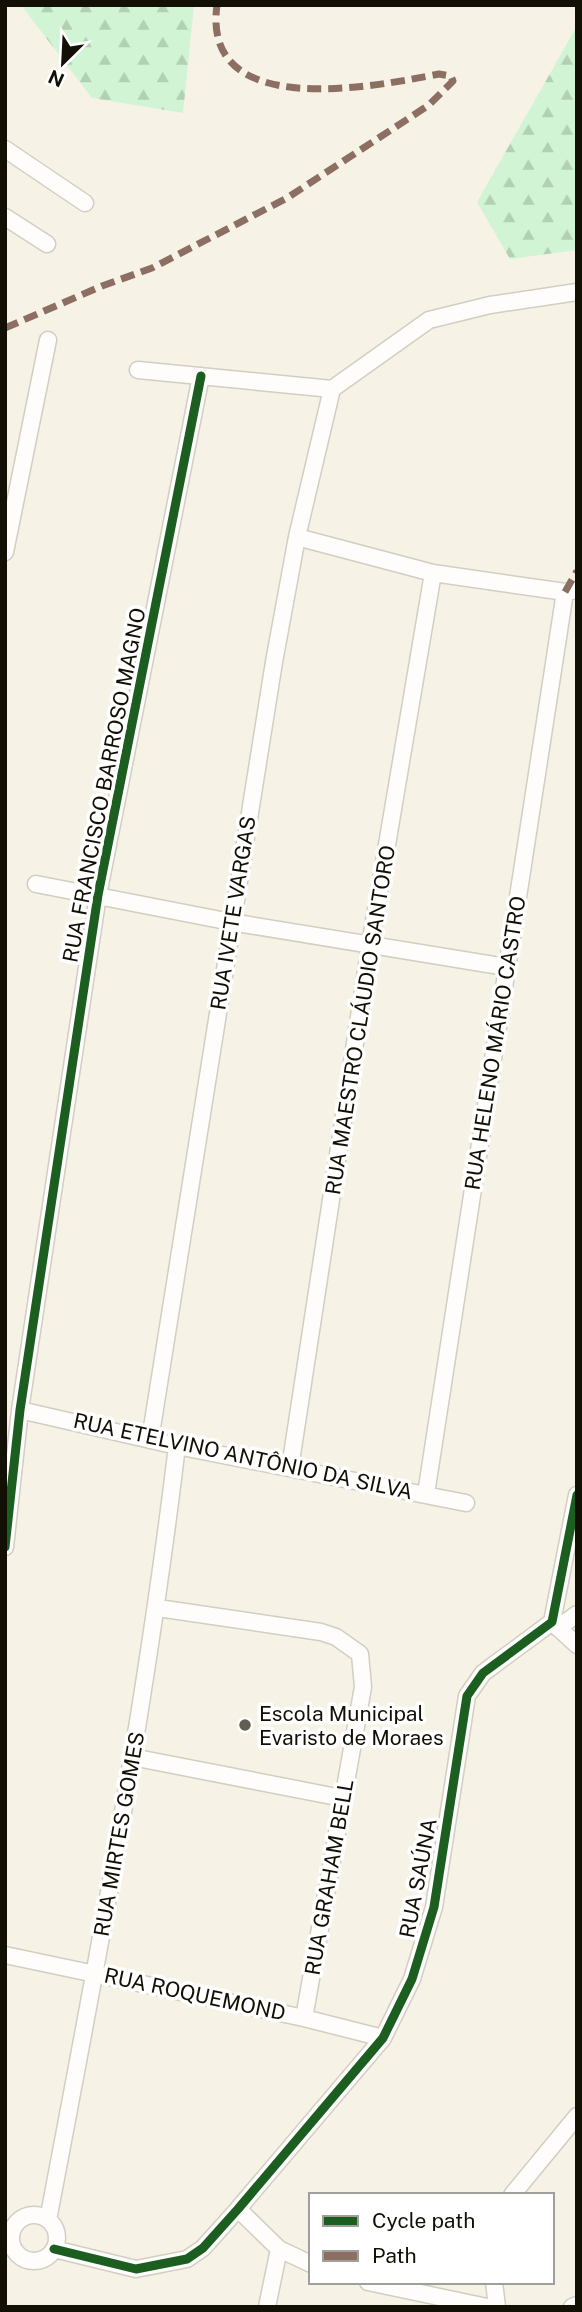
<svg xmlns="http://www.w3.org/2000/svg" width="582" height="2312" font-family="'Public Sans',sans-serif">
<defs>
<pattern id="forest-firs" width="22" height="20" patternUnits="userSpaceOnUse" patternTransform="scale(1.75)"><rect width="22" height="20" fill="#d1f4d4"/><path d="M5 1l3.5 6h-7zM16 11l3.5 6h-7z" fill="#b2d0b4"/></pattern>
</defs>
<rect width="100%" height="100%" fill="#f6f2e5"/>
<path fill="url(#forest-firs)" d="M21,5h173l-11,108 -91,-15z
M577,26v224l-67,9 -33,-57z"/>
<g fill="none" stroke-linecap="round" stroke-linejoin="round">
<g stroke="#d2cec2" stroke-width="19">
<path id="minor" d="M5,149l80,54
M5,217l42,27
M138,370l194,19
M332,389l97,-69 61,-15 87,-13
M297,537l136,36 132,19 12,-2
M5,552l43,-212
M36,884l195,38 275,45
M20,1410l157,36 289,57
M150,1440l124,-778 23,-125 35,-148
M290,1468l80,-523 63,-372
M426,1494l139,-902
M5,1547l15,-137 78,-515 103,-519
M158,1608l163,24 15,5 24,17 3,33 -59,331
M552,1622l25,23
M558,1628l19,-14
M132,1757l210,41
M5,1955l299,63 79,20
M512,2195l65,-79
M238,2209l41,40 32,15
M11 2238a23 23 0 1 1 46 0a23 23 0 1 1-46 0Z
M48,2220c49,-257 98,-514 129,-774
M54,2249l82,20 51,-10 16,-11 35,-39 145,-171 29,-59 22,-72 33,-211 16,-23 69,-51 25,-127
M368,2282l119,25
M494,2282l3,25
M267,2307l12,-58
M572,2307l5,-2"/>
</g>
<use href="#minor" stroke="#fefdfb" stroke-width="16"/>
<path stroke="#8d6e63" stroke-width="7" stroke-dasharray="14 7" stroke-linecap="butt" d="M5,328l97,-42 50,-18 135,-70 142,-93 24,-24 -2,-5 -12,-2c-67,13 -238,47 -222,-69
M565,592l12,-21"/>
<g stroke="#fff" stroke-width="13">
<path id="cycleway" d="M5,1547l15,-137 78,-515 103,-519
M54,2249l82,20 51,-10 16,-11 35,-39 145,-171 29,-59 22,-72 33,-211 16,-23 69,-51 25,-127"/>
</g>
<use href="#cycleway" stroke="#1b5e20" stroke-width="9"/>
</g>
<circle fill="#625e53" stroke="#fff" stroke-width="2.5" cx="245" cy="1725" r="7"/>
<g text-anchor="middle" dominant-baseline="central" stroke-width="7" stroke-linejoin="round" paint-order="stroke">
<g font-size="21" fill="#120f05" stroke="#fff">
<text transform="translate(104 785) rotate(-79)">RUA FRANCISCO BARROSO MAGNO</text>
<text transform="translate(233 913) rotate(-81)">RUA IVETE VARGAS</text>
<text transform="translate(360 1020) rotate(-81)">RUA MAESTRO CLÁUDIO SANTORO</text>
<text transform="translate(495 1043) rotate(-81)">RUA HELENO MÁRIO CASTRO</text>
<text transform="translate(243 1456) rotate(12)">RUA ETELVINO ANTÔNIO DA SILVA</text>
<text transform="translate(119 1834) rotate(-80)">RUA MIRTES GOMES</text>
<text transform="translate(329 1877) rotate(-80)">RUA GRAHAM BELL</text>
<text transform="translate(418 1878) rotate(-79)">RUA SAÚNA</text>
<text transform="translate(195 1994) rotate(12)">RUA ROQUEMOND</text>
</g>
<g font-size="21" fill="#120f05" stroke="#fff" text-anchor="start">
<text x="259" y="1713">Escola Municipal<tspan x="259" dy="24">Evaristo de Moraes</tspan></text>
</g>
</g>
<rect width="582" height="2312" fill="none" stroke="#120f05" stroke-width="14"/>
<rect x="309" y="2193" width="245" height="91" fill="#ffffff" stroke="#a09f9b" stroke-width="2"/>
<rect x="323" y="2216" width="35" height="10" fill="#1b5e20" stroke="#a09f9b" stroke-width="2"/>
<text x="372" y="2228" font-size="21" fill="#120f05">Cycle path</text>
<rect x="323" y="2251" width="35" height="10" fill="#8d6e63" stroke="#a09f9b" stroke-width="2"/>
<text x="372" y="2263" font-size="21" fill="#120f05">Path</text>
<g transform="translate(63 63) rotate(204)" stroke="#ffffff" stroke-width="5" paint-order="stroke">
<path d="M0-5L12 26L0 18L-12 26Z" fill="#120f05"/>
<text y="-10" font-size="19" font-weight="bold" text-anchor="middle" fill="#120f05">N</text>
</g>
</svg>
